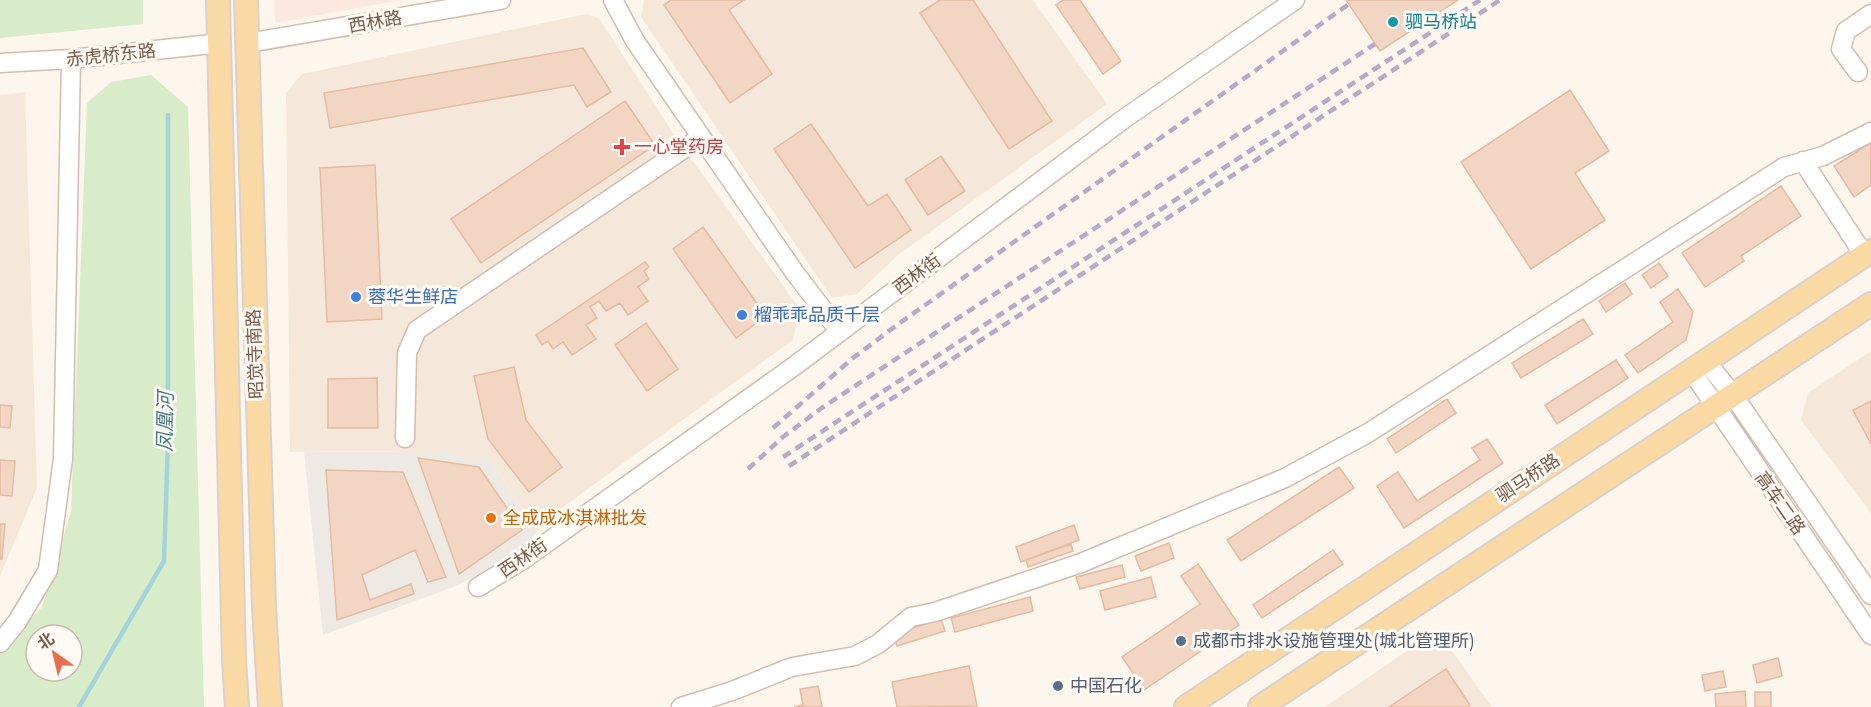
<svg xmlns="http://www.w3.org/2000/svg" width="1871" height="707" font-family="Montserrat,'Noto Sans SC',sans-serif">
<rect width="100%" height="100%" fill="#fdf6ec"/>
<path fill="#f5e8da" d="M644,0h389l74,104 -209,151 -41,39 -25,4 -191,-281z
M586,14l13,4 78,121 123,170 -7,31 -230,167 -26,25 -47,-73 -82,-8 -118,1 -4,-359 16,-19z
M25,92l12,396 -37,88v-481z
M1871,351v162l-70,-93 7,-27z
M1437,630l55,77h-167z"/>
<path fill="#fde8e0" d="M274,0h127l-126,23z"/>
<path fill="#efe9e4" d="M425,451l65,8 47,73 -24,24 -57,30 -133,49 -19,-183z"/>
<path fill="#d8ecc9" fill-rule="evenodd" d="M0,0h143v24l-143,14z
M151,75l37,32 16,600h-204v-54l42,-46 29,-96 16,-408 24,-21zM36,635h36v36h-36z"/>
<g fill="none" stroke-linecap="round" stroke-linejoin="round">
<path stroke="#a5d3da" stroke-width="4.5" d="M79,707l85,-146 4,-120v-326"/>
</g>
<path fill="#f3d5c3" stroke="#e6bba3" stroke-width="1.5" d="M671,0h73l-15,10 43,64 -42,29 -66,-98z
M940,0h33l79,121 -43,28 -89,-136z
M1063,0h17l41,61 -18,13 -47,-69z
M1346,0h112l-78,51z
M583,48l28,44 -24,15 -13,-22 -244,43 -6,-35z
M1570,90l39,61 -34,22 30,47 -74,49 -70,-107z
M625,101l30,44 -174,118 -30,-44z
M811,124l57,82 19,-12 24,36 -56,38 -81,-119z
M1871,143v42l-17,12 -20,-31z
M941,156l24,35 -37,24 -23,-35z
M375,165l7,154 -55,3 -7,-154z
M1781,186l20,30 -60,40 3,5 -39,26 -23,-34z
M703,227l63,89 -30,22 -63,-89z
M645,262l4,5 -5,4 5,8 -11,8 10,14 -20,14 -8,-12 -14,8 -7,-10 -9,6 7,11 -11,7 10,14 -24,16 -9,-13 -10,7 -5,-8 -6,4 -6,-10z
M1659,263l9,13 -17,12 -9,-13z
M1625,283l7,11 -26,18 -7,-11z
M1678,289l15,23 -7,28 -48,33 -13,-18 48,-33 -13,-20z
M1583,319l10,15 -72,44 -9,-15z
M646,323l32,46 -31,22 -32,-46z
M1616,360l12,18 -71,46 -12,-19z
M514,367l12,53 36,47 -33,25 -41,-53 -14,-63z
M377,378l1,50h-50v-49z
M1447,399l9,14 -60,40 -9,-14z
M1871,401v43l-18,-34z
M0,405l12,1 -2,22 -10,-1z
M1487,439l16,24 -99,65 -27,-42 21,-14 19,29 63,-41 -8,-12z
M418,458l61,9 43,63 -63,44z
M0,460l15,1 -3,35 -12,-1z
M1339,467l15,21 -113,73 -14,-21z
M326,470l77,2 43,105 -18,5 -13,-32 -53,25 8,25 41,-16 3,10 -77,26z
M0,524h5l-3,35h-2z
M1074,525l5,15 -58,22 -5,-15z
M1169,543l5,15 -33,13 -6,-15z
M1071,544l2,7 -45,16 -2,-7z
M1333,550l10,14 -81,54 -9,-13z
M1198,564l41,61 -95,65 -22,-33 78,-53 -19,-28z
M1122,565l3,12 -45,12 -4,-12z
M1151,577l5,20 -51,13 -5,-19z
M1030,597l3,14 -78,21 -4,-14z
M941,619l4,12 -48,15 -4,-12z
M1778,658l4,18 -25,7 -4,-18z
M969,666l8,40 -80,1 -5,-25z
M1446,669l24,36 -2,2h-79z
M1723,671l3,16 -21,4 -3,-16z
M818,686l4,21h-28l9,-2 -3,-16z
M1745,691l1,16h-30l-1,-13z
M1755,692h16v15h-16z"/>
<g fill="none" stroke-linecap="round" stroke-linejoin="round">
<g stroke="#d1beb0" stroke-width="21">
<path id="minor" d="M613,0l22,41 160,232 45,59
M248,43l253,-43
M0,63l71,-4 150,-16
M1858,72l-17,-23 5,-18 25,-17
M1803,161l61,94
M1705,360l28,35 138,200
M1691,370l180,265
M405,438l2,-85 10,-23 284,-193
M478,587l46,-28 269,-192 328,-246 174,-121
M0,643l17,-21 31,-52 15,-111 8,-400
M681,707l51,-16 60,-24 63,-11 23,-12 33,-27 24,-5 146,-49 204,-85 83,-45 416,-266 39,-11 48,-24"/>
</g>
<g stroke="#dad1cd" stroke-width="26">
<path id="major" d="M218,0l16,660 3,47
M246,0l18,607 6,100
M1186,707l685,-456
M1260,707l611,-403"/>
</g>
<use href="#minor" stroke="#fff" stroke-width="18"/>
<use href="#major" stroke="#fbd9a5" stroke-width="22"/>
<path stroke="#b9a8c9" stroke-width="4.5" stroke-dasharray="9 6" stroke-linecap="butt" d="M773,428l80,-70 44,-33 452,-321
M783,457l697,-457
M789,466l711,-466
M748,469l35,-32 40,-30 552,-363"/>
</g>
<circle fill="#0f9aa8" stroke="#fffaf3" stroke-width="2" cx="1393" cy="22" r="6"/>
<path fill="#e0444e" stroke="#fffaf3" stroke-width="2" d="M619 138h6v6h6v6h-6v6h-6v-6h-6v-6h6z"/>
<g fill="#3f7fe0" stroke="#fffaf3" stroke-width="2">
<circle cx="356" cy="297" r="6"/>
<circle cx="742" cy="315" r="6"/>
</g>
<circle fill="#e8710a" stroke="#fffaf3" stroke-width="2" cx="491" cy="518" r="6"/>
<g fill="#5c6f8a" stroke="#fffaf3" stroke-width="2">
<circle cx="1181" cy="641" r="6"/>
<circle cx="1058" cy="686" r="6"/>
</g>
<g text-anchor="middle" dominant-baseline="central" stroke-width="6" stroke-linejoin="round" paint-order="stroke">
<g font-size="18" fill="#7a5c4d" stroke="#fffaf3">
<text transform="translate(375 22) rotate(-10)">西林路</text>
<text transform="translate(111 55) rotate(-6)">赤虎桥东路</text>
<text transform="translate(917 274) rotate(-37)">西林街</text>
<text transform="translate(255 354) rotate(-92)">昭觉寺南路</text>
<text transform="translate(1528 478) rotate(-34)">驷马桥路</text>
<text transform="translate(1780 503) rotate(55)">高车二路</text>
<text transform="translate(523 558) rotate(-34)">西林街</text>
</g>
<g font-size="18" fill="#0d838f" stroke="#fffaf3" text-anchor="start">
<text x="1405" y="22">驷马桥站</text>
</g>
<g font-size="18" fill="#be3a42" stroke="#fffaf3" text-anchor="start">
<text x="634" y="147">一心堂药房</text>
</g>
<g font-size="18" fill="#366cbe" stroke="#fffaf3" text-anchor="start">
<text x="368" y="297">蓉华生鲜店</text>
<text x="754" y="315">榴乖乖品质千层</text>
</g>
<g font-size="18" fill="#c56008" stroke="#fffaf3" text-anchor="start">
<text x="503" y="518">全成成冰淇淋批发</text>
</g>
<g font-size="18" fill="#4e5e75" stroke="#fffaf3" text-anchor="start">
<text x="1193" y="641">成都市排水设施管理处(城北管理所)</text>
<text x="1070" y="686">中国石化</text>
</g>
<g font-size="20" font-style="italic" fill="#437c86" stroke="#fffaf3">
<text transform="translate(165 422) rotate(-89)">凤凰河</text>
</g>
</g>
<g transform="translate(54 653) rotate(326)"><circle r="28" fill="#fffaf3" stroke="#cabbb1" stroke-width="1.5"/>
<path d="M0-4.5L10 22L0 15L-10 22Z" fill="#e76f51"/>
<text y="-9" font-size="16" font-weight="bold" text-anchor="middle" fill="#7a5c4d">北</text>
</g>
</svg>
